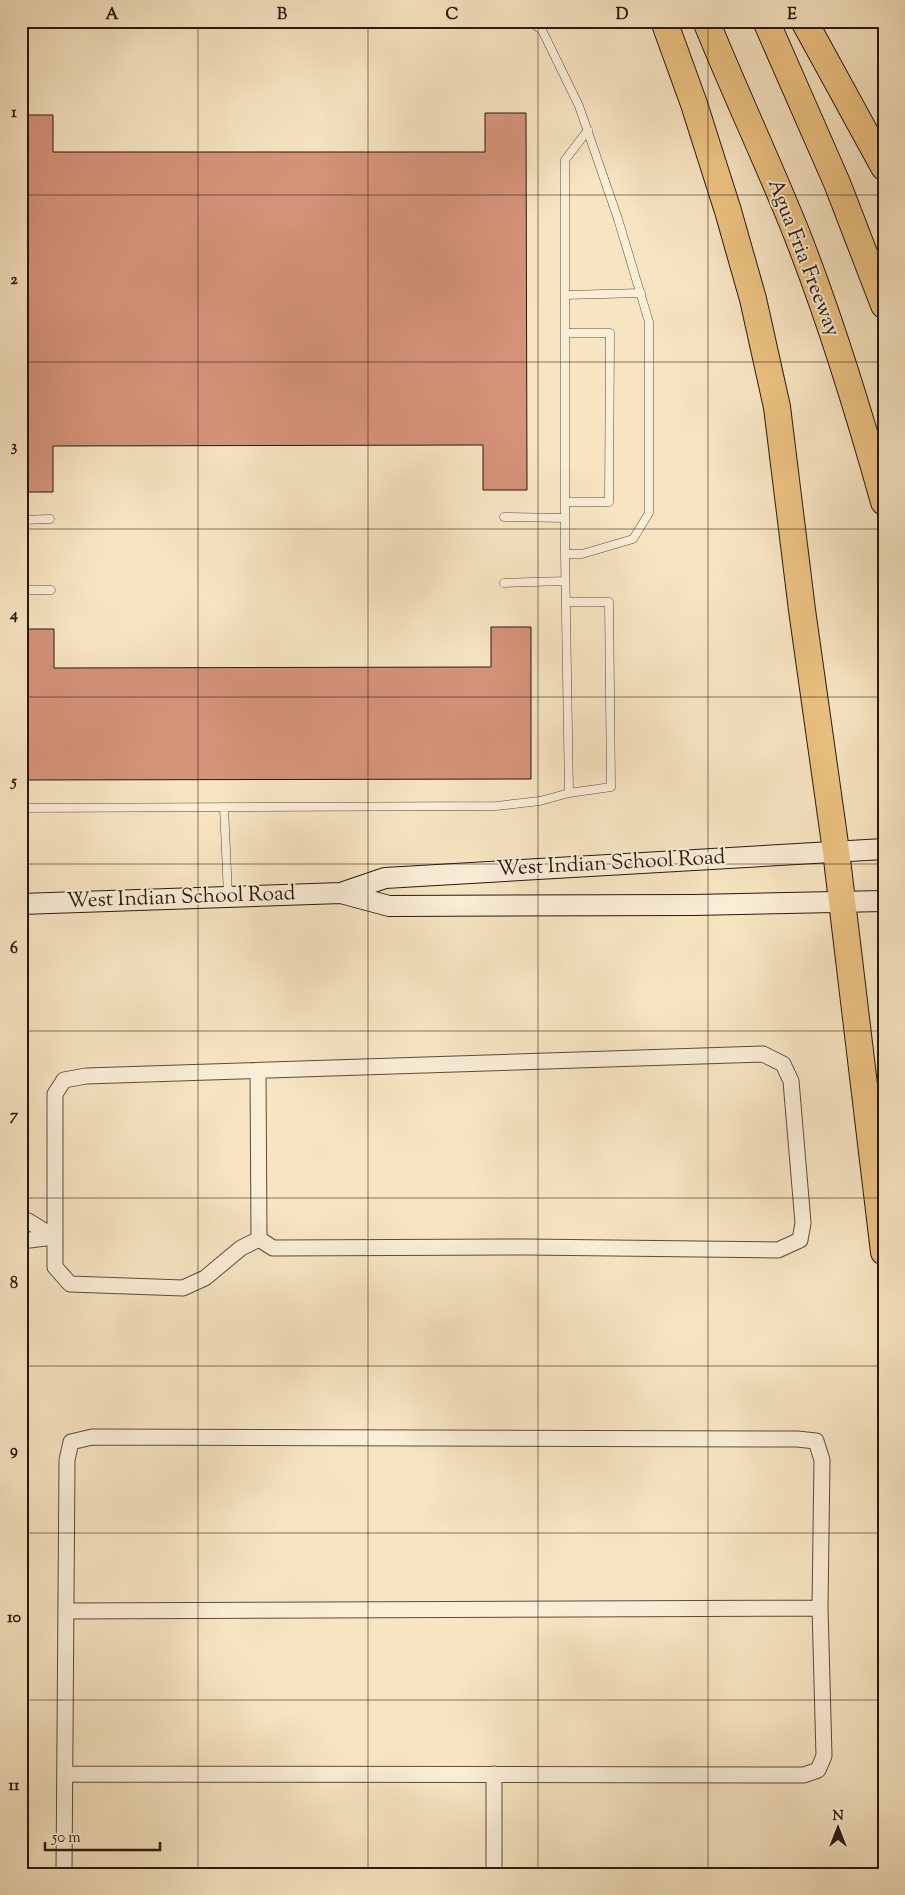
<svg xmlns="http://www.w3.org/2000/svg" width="905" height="1895" font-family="'Sorts Mill Goudy',serif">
<rect width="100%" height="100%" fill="#f7e5c2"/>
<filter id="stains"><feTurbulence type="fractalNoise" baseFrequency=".004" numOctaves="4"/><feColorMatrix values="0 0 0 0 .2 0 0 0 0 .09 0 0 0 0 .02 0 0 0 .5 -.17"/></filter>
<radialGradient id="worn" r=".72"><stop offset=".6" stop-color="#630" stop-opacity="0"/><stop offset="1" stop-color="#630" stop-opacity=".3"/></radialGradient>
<path fill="#d6937a" stroke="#271911" d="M485,113h41l1,377h-44v-45l-430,1v46h-32v-377h32v37h432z
M491,627h40v152l-510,1v-151h33v39l437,-1z"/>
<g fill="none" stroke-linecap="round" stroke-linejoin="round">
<g stroke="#5b4c3d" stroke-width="9">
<path id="service" d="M529,21l13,9 37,76 39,113 31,103v191l-16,26 -51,15h-17v-394l23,-30
M565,295l76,-2
M565,333h45l-1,169h-44
M504,517l61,1
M21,520l29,-1
M565,554l4,239 42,-6 -2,-185h-43
M504,583l61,-2
M21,590h30
M224,807l4,88
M21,808l475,-2 44,-5 29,-8"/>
</g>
<g stroke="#5b4c3d" stroke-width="17">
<path id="minor" d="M763,1054l20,10 8,17 12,142 -3,17 -22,10 -252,-3 -253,1 -14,-9 -18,9 -36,30 -22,10 -113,-4 -15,-17v-173l9,-14 22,-4z
M258,1071l1,168
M21,1220l7,1 26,16
M21,1241l33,-4
M66,1611l754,-3
M64,1874l3,-414 4,-18 21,-5 705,2 19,2 6,19 -2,148 4,148 -6,14 -14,5 -739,-1
M494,1874v-100"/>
</g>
<g stroke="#271911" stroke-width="22">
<path id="secondary" d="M341,893l44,-15 499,-29
M21,904l320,-11 48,13 305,-1 190,-4"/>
</g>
<g stroke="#271911" stroke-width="28">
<path id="motorway" d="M664,21l30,83 34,107 25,88 24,108 25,203 34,241 48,401
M706,21c28,69 60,137 88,206 36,90 64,182 90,275
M766,21l71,162 47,122
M804,21l80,146"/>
</g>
<use href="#service" stroke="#faeed7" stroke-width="8"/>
<use href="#minor" stroke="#faeed7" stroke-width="15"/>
<use href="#secondary" stroke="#faeed7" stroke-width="20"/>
<use href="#motorway" stroke="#ecc281" stroke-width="26"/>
</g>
<path fill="none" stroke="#271911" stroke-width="1" stroke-opacity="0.55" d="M198,21v1853M368,21v1853M538,21v1853M708,21v1853M21,195h863M21,362h863M21,529h863M21,697h863M21,864h863M21,1031h863M21,1198h863M21,1366h863M21,1533h863M21,1700h863"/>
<g text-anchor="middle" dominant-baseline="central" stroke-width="4" stroke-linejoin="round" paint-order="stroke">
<g font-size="21" fill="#271911" stroke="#faeed7">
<text transform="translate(803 258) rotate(69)">Agua Fria Freeway</text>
<text transform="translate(611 864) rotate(-3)">West Indian School Road</text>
<text transform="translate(181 898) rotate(-2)">West Indian School Road</text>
</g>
</g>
<rect width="905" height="1895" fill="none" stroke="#f7e5c2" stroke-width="55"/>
<g transform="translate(838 1828)" stroke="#faeed7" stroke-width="4" paint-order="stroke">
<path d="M0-4L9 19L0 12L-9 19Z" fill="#271911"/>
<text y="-8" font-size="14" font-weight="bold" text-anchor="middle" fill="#271911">N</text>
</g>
<path d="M45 1842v8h115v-8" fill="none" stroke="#271911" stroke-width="2.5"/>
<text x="52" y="1842" font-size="15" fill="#271911" stroke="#faeed7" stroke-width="4" paint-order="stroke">50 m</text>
<rect x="28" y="28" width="850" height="1840" fill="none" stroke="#271911" stroke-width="2"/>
<g font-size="16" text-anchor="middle" font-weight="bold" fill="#271911">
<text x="112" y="19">A</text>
<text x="282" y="19">B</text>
<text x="452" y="19">C</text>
<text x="622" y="19">D</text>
<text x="792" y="19">E</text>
<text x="14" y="117">1</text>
<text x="14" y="284">2</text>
<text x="14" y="451">3</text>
<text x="14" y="619">4</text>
<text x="14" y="786">5</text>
<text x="14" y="953">6</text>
<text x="14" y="1120">7</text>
<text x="14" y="1288">8</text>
<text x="14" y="1455">9</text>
<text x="14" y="1622">10</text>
<text x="14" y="1790">11</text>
</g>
<rect width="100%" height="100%" filter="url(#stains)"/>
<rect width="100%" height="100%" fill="url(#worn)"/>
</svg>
